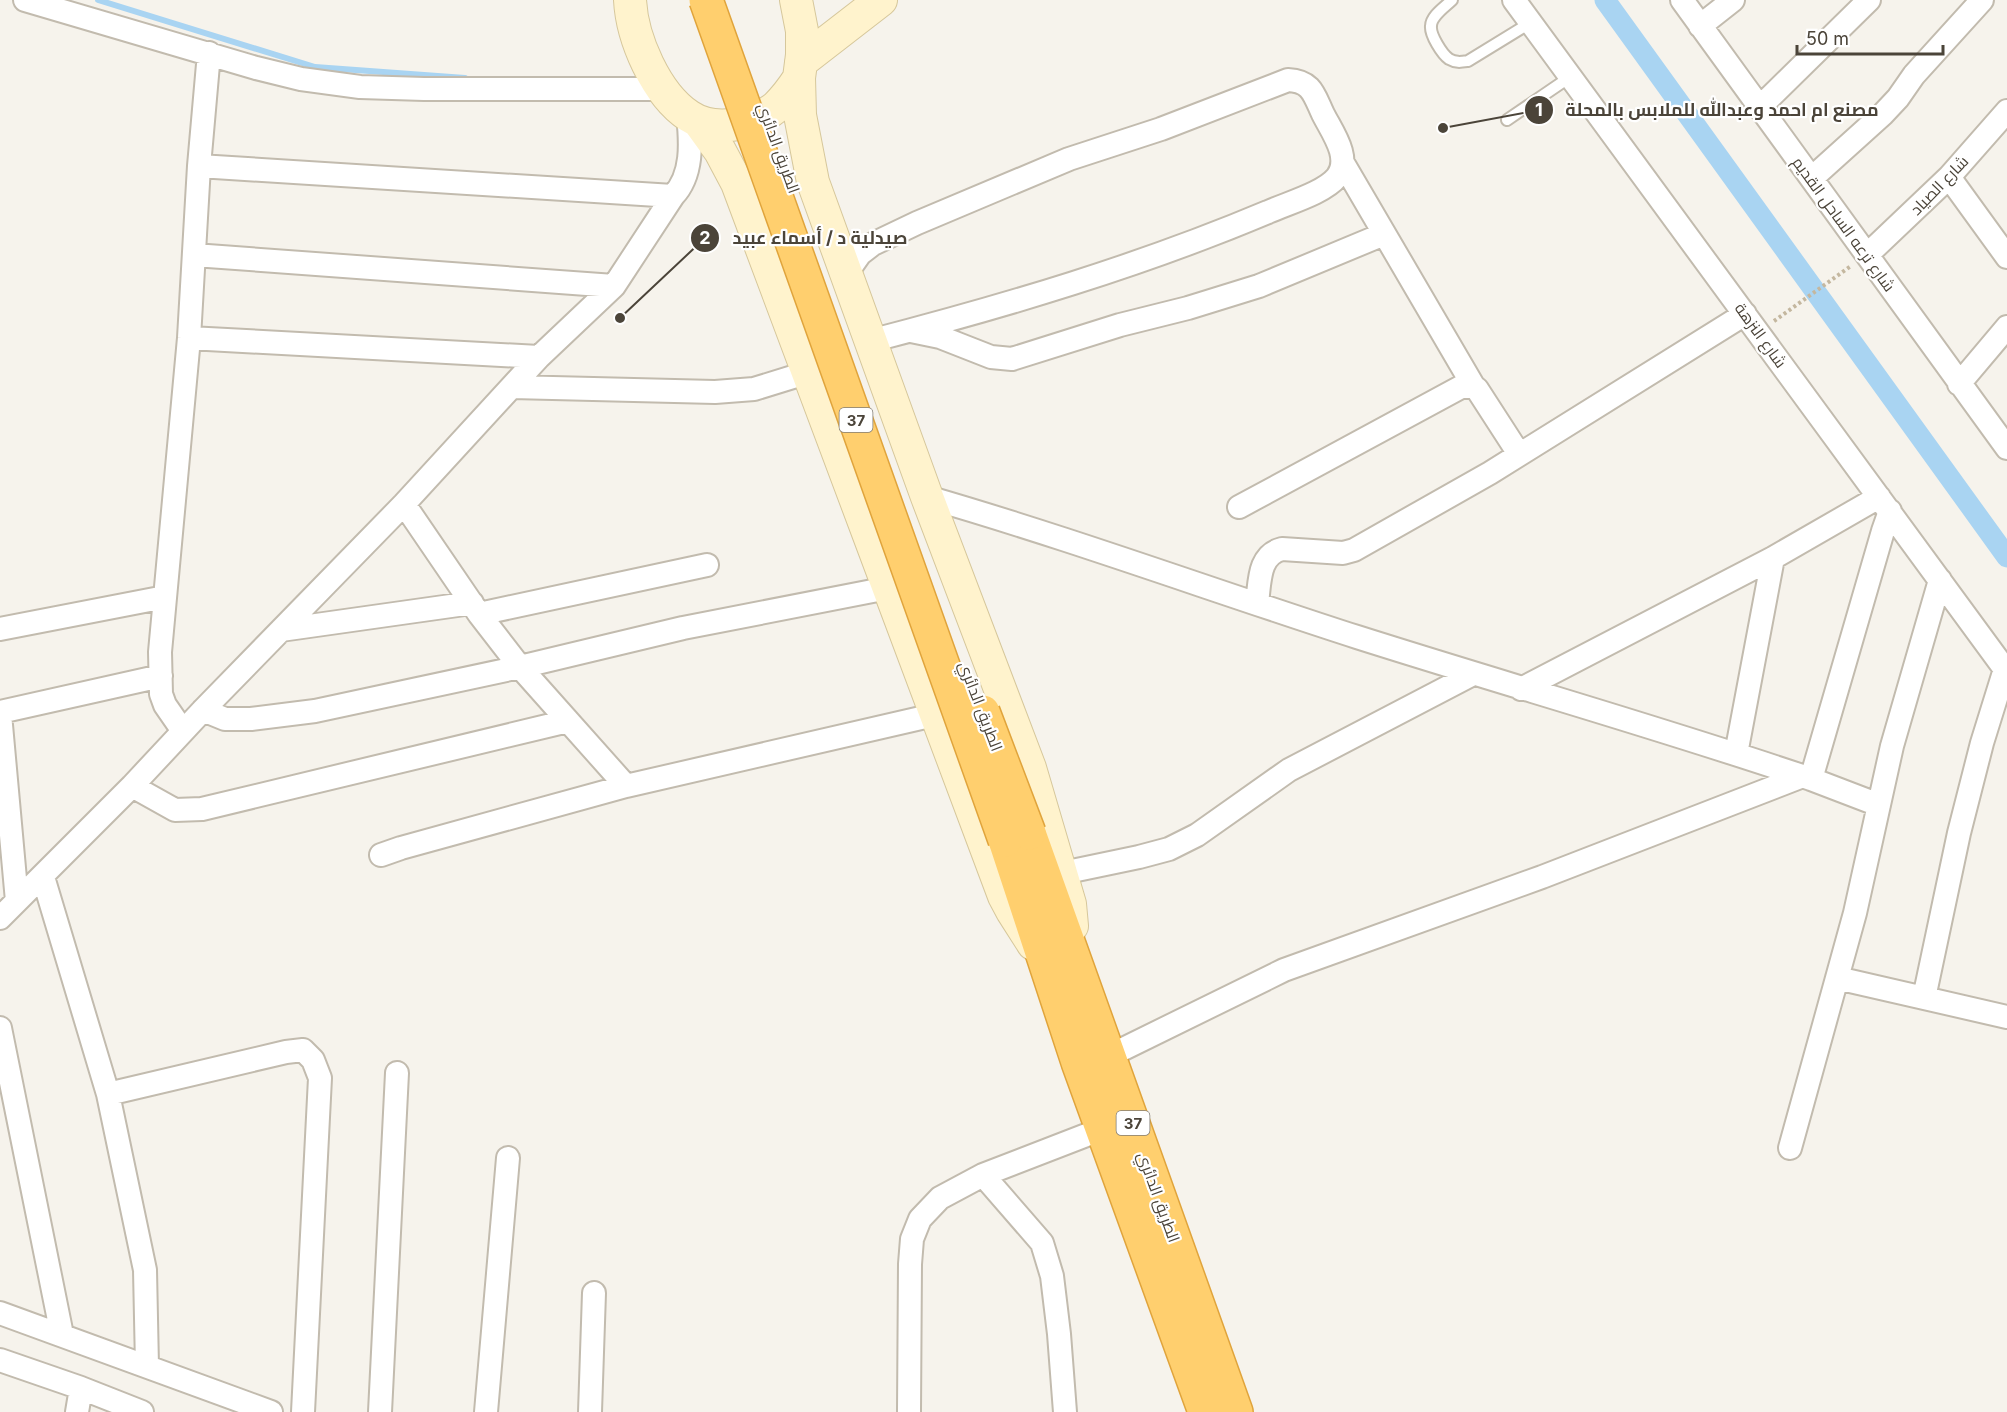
<svg xmlns="http://www.w3.org/2000/svg" width="2007" height="1412" font-family="Inter,Cairo,sans-serif">
<rect width="100%" height="100%" fill="#f6f3ec"/>
<g fill="none" stroke-linecap="round" stroke-linejoin="round">
<path stroke="#a9d4f2" stroke-width="6" d="M98,0l217,67 150,11"/>
<path stroke="#a9d4f2" stroke-width="21" d="M1605,0l402,557"/>
<g stroke="#c2bbae" stroke-width="14">
<path id="lane" d="M1452,0c-7,7 -21,16 -21,26 -1,9 11,28 18,33 7,4 12,3 19,2l62,-38
M1507,120l63,-43"/>
</g>
<g stroke="#c2bbae" stroke-width="26">
<path id="street" d="M25,0l231,68 45,11 59,8 64,2h239
M1514,0l493,672
M1682,0l325,448
M1700,26l33,-26
M1759,108l110,-108
M1343,163l131,224
M199,166l474,30
M1949,177l58,80
M1812,178l71,-64 15,-16 16,-23 68,-75
M194,255l420,31
M1867,255l82,-78 58,-66
M846,274l14,-20 13,-10 44,-21 152,-64 92,-30 127,-49c24,1 26,15 35,34 9,18 29,44 14,63 -13,16 -49,26 -69,35 -128,54 -263,94 -398,129
M911,331l29,6 51,20 21,2 108,-34 68,-17 71,-22 125,-52
M189,338l350,19
M1959,384l48,-57
M512,387l203,5 39,-3 55,-17
M927,497c145,42 287,94 430,140 151,48 304,91 454,142
M404,504l75,110 41,53 106,119
M1239,507l222,-120h13l3,2 42,65
M1257,603c3,-21 1,-48 25,-54l61,4 11,-3 136,-77 255,-159
M479,614l228,-49
M0,629l165,-32
M281,630l191,-27
M1521,689l252,-131 106,-61
M203,710l22,9h26l64,-8 205,-44 163,-39 205,-40
M0,712l161,-36
M0,714l17,187
M183,731l-18,-26 -4,-11 -1,-42 29,-314 10,-172 10,-113
M1736,754l37,-196
M132,786l43,24 27,-1 366,-88
M1879,805l-68,-26 72,-248 7,-20
M381,855l20,-7 225,-62 308,-71
M1048,876l91,-19 30,-8 28,-14 92,-65 184,-96
M43,877l65,217 37,176 2,96
M0,918l132,-132 71,-76 201,-206 135,-147 75,-71 59,-90c20,-21 18,-53 15,-81
M1837,978l170,39
M1924,998l35,-165 23,-90 23,-74
M0,1028l62,307
M1109,1056l175,-86 258,-93 261,-101
M108,1094l178,-42 17,-2 10,10 7,18 -17,334
M1790,1148l65,-235 37,-167 48,-166
M983,1175l59,68 10,33 7,58 6,78
M0,1313l271,99
M0,1360l81,28 61,24
M77,1412l4,-24
M380,1412l17,-339
M486,1412l22,-254
M590,1412l4,-119
M909,1412l1,-148 2,-25 8,-20 20,-21 43,-23 119,-46"/>
</g>
<g stroke="#d6c79b" stroke-width="34">
<path id="secondary" d="M630,0c2,39 26,94 59,116 25,17 65,9 87,-9 9,-9 16,-18 23,-29
M796,0l6,31v24l-3,23 1,37 13,67 114,315 103,271 40,136 2,22
M801,62l80,-62
M699,122l21,29 17,32c91,237 176,476 267,713l8,15 21,33"/>
</g>
<g stroke="#e0a43c" stroke-width="36">
<path id="highway" d="M1029,833l207,579
M1005,840l73,222 127,350"/>
</g>
<path stroke="#c4b79f" stroke-width="4" stroke-dasharray="3 3" stroke-linecap="butt" d="M1774,321l77,-55"/>
<use href="#lane" stroke="#fff" stroke-width="10"/>
<use href="#street" stroke="#fff" stroke-width="22"/>
<use href="#secondary" stroke="#fff3cd" stroke-width="32"/>
<use href="#highway" stroke="#ffcf6e" stroke-width="33"/>
<g stroke="#e0a43c" stroke-width="36" stroke-linecap="butt">
<path id="highway-bridge" d="M706,0l299,840
M983,712l46,121"/>
</g>
<use href="#highway-bridge" stroke="#ffcf6e" stroke-width="33"/>
</g>
<g text-anchor="middle" dominant-baseline="central" stroke-width="4.5" stroke-linejoin="round" paint-order="stroke">
<g fill="#fff" stroke="#817c74" stroke-width="1.5">
<rect x="839.5" y="408" width="33" height="24" rx="4.5"/>
<rect x="1116.5" y="1111" width="33" height="24" rx="4.5"/>
</g>
<g font-size="15" font-weight="bold" fill="#4b4439">
<text x="856" y="420">37</text>
<text x="1133" y="1123">37</text>
</g>
<g font-size="16" fill="#4b4439" stroke="#fff">
<text transform="translate(779 148) rotate(70)">الطريق الدائري</text>
<text transform="translate(1939 185) rotate(-46)">شارع الصياد</text>
<text transform="translate(1844 224) rotate(54)">شارع ترعه الساحل القديم</text>
<text transform="translate(1761 335) rotate(54)">شارع النزهة</text>
<text transform="translate(981 706) rotate(69)">الطريق الدائري</text>
<text transform="translate(1159 1197) rotate(70)">الطريق الدائري</text>
</g>
</g>
<path fill="none" stroke="#4b4439" stroke-width="2" d="M1443 128L1539 110M620 318L705 238"/>
<g fill="#4b4439" stroke="#fff" stroke-width="2">
<circle cx="1443" cy="128" r="6"/>
<circle cx="620" cy="318" r="6"/>
<circle cx="1539" cy="110" r="15"/>
<circle cx="705" cy="238" r="15"/>
</g>
<g font-size="18" text-anchor="middle" font-weight="bold" fill="#fff">
<text x="1539" y="116">1</text>
<text x="705" y="244">2</text>
</g>
<g font-size="18" text-anchor="middle" font-weight="bold" fill="#4b4439" stroke="#fff" stroke-width="4.5" stroke-linejoin="round" paint-order="stroke">
<text x="1722" y="116">مصنع ام احمد وعبدالله للملابس بالمحلة</text>
<text x="820" y="244">صيدلية د / أسماء عبيد</text>
</g>
<path d="M1797 45v9h146v-9" fill="none" stroke="#4b4439" stroke-width="3"/>
<text x="1806" y="45" font-size="18" fill="#4b4439" stroke="#ffffff" stroke-width="4.5" paint-order="stroke">50 m</text>
</svg>
